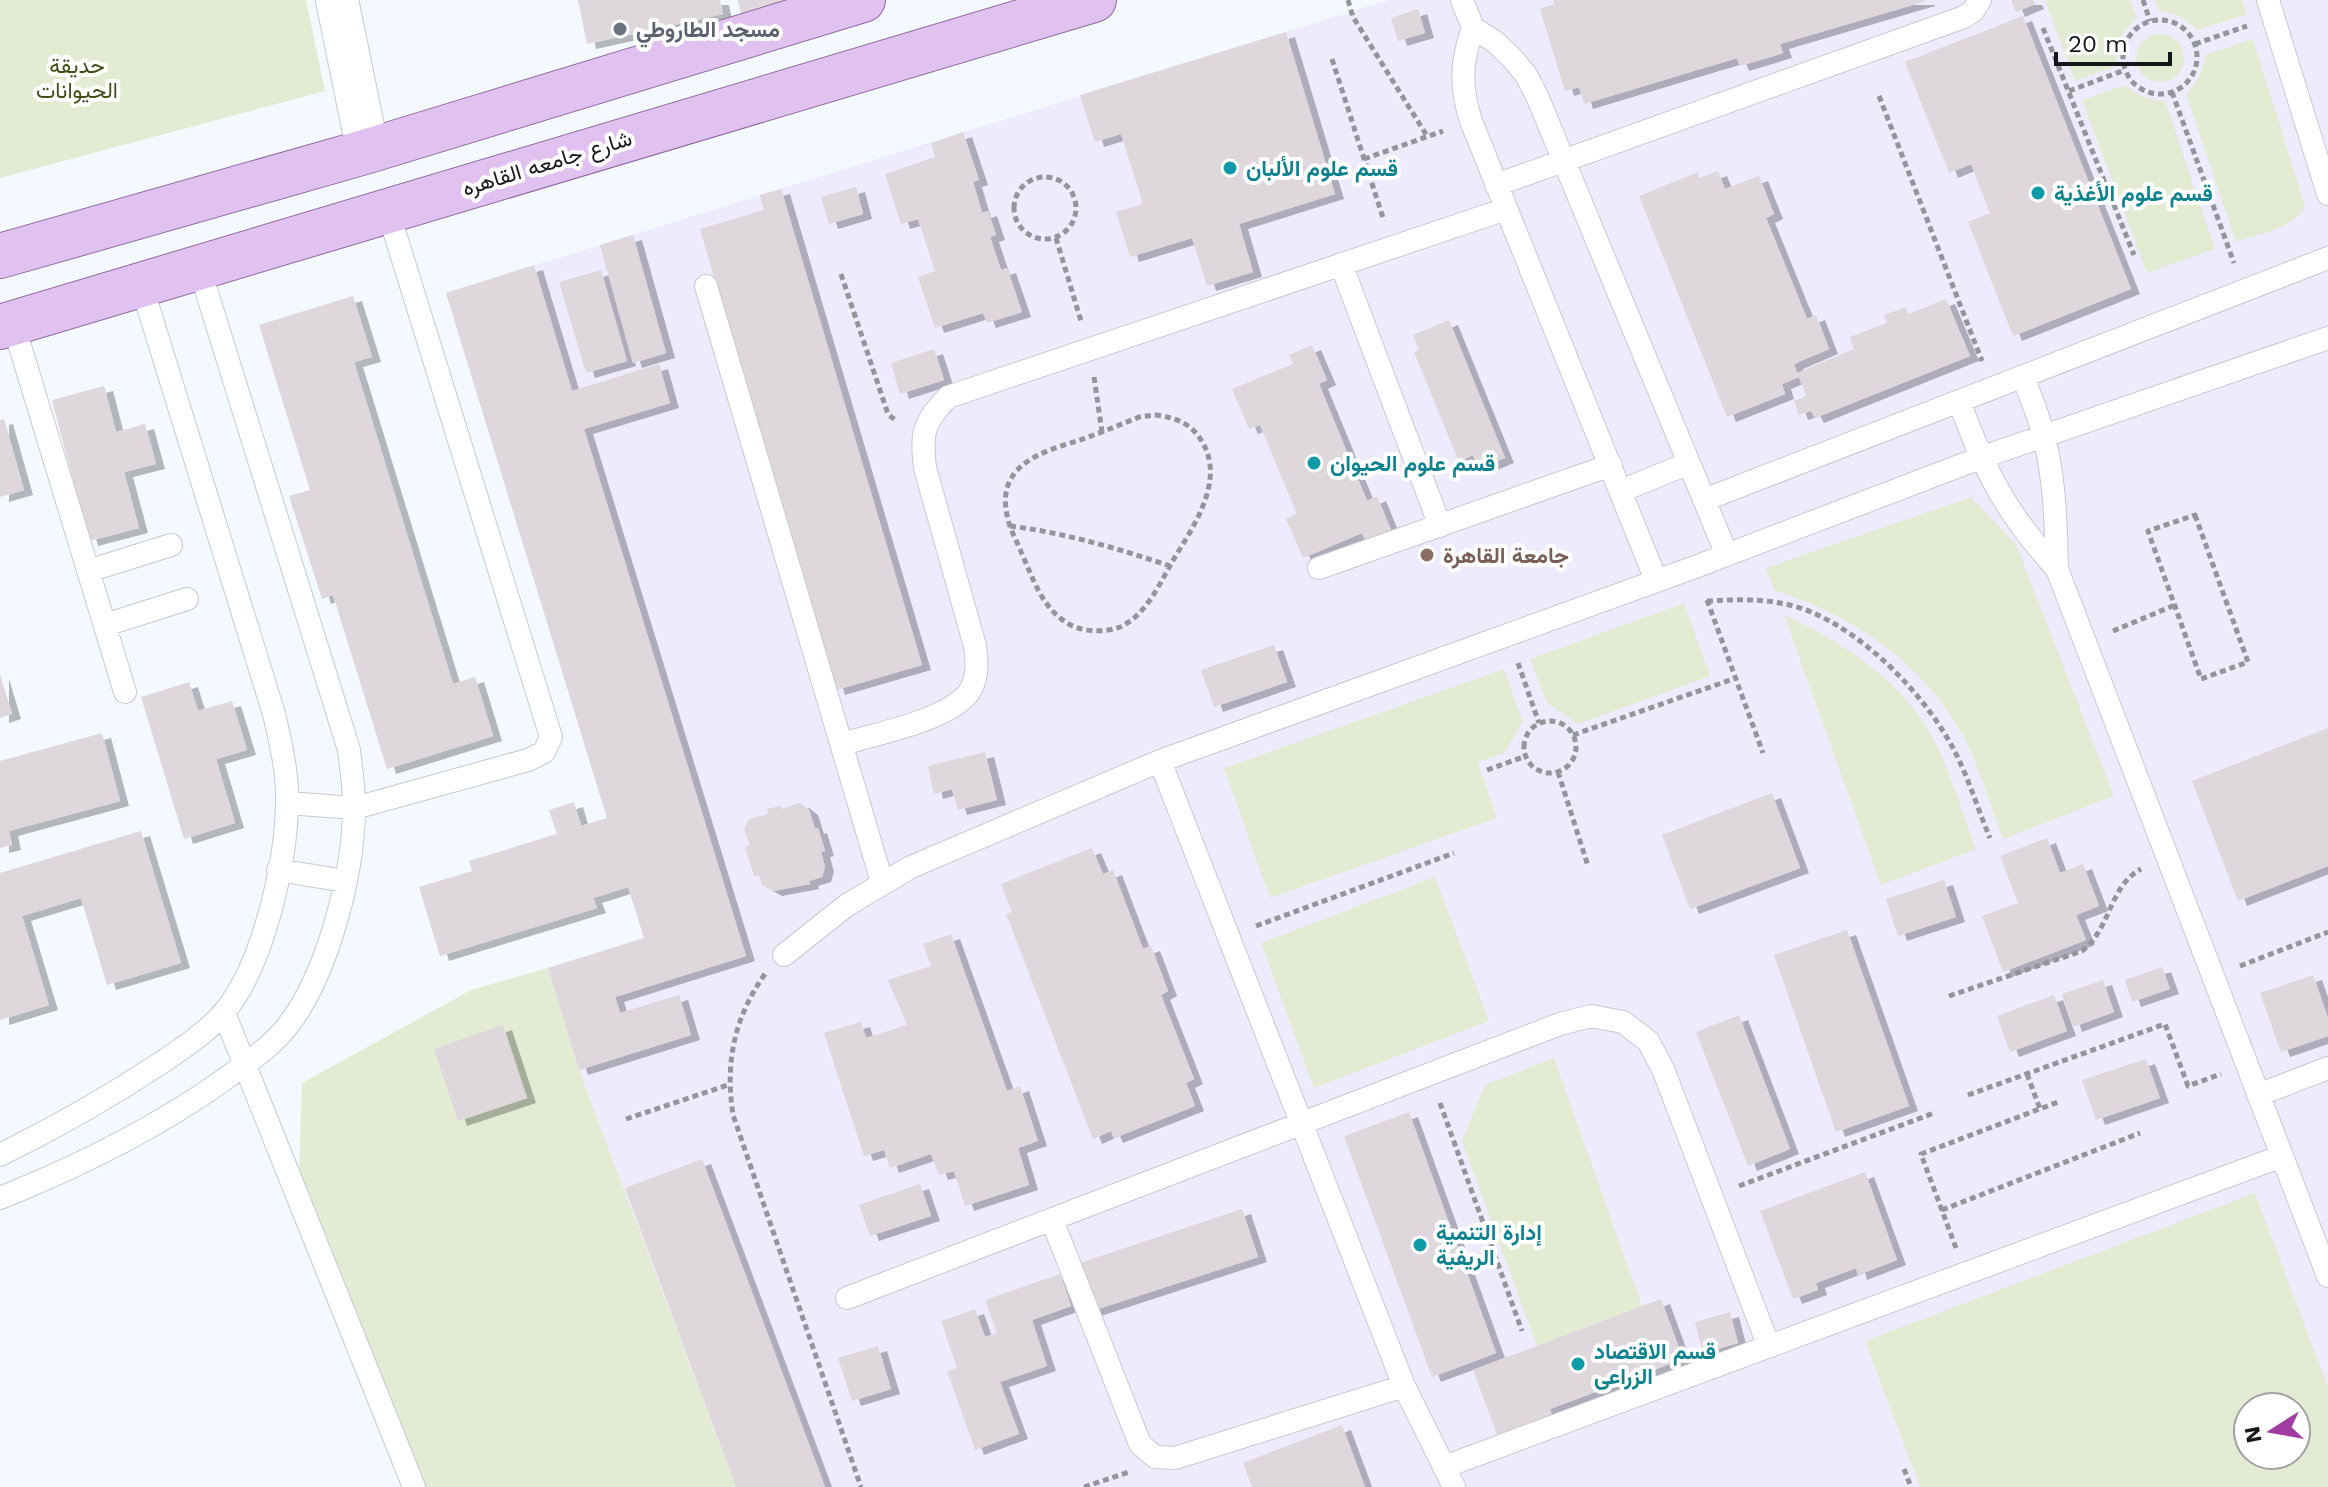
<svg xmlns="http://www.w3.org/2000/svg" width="2328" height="1487" font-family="'Work Sans',Vazirmatn,sans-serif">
<defs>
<filter id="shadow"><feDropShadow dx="9" dy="5" stdDeviation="0" flood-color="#0004"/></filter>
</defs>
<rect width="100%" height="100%" fill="#f4f8ff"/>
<path fill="#edebfd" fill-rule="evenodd" d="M1389,0h939v1487h-1592l-157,-417 -31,-102 96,-30 -198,-645zM2248,1407h48v48h-48z"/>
<path fill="#e3ecd2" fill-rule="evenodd" d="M0,0h306l19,91 -325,87z
M2045,0h85l7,18c-16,15 -21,26 -20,48l-42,15z
M2155,0h87l5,14 -50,16c-12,-12 -21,-17 -38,-19z
M2136 58a24 24 0 1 1 48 0a24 24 0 1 1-48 0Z
M2253,39l52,167c-10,23 -47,28 -69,36l-50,-148c12,-12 17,-23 19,-39z
M2125,85c13,11 23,15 40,16l50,148 -68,24 -65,-173z
M1971,497l45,47 98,252 -111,43c-13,-34 -23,-72 -40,-103 -41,-75 -110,-120 -189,-146l-8,-22z
M1684,603l26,73 -132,48 -31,-21 -17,-44z
M1784,615c61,28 126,70 155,135 14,32 25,66 37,99l-95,36z
M1504,669l19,53 -19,31 -26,9 19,56 -227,80 -46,-130z
M1435,877l54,144 -175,67 -53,-145z
M548,968l31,102 157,417h-314l-123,-312 3,-92 169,-93z
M1554,1058l88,248 -105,40 -75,-205 23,-56z
M2255,1193l73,194v100h-408l-55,-146zM2248,1407h48v48h-48z"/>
<path fill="#ded7dc" filter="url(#shadow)" d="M578,0h142l3,14 -136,30z
M738,0h86l-81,23z
M1553,0h373v1l-146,43 3,9 -43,13 -3,-8 -153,46 -5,-17 -14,4 -25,-82 14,-5z
M2011,0h22l2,4 -19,8z
M1418,9l7,24 -27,8 -7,-23z
M2023,16l108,273 -118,47 -45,-114 22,-9 -19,-49 -22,9 -44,-111z
M1286,32l49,162 -96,30 14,48 -46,14 -15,-48 -62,19 -14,-45 27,-8 -22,-70 -26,8 -15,-47z
M963,132l16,48 -6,2 9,31 6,-2 8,24 -6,2 11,33 6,-2 15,44 -35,11 -4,-10 -48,15 -17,-51 17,-6 -17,-52 -17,5 -16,-50 50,-17 -4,-14z
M1718,171l7,18 34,-13 15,38 -8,4 41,101 9,-4 13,34 -35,15 3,9 57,-24 -4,-12 37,-14 -3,-8 22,-8 2,7 38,-15 24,57 -155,62 -4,-7 -12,4 -5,-14 12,-5 -7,-19 -17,7 3,10 -58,23 -88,-221 59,-24 1,6z
M856,187l7,27 -34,10 -8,-27z
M781,189l141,476 -86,25 -136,-461 64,-19 -4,-15z
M633,235l33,118 -33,10 -33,-118z
M534,265l38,126 87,-27 11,39 -86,26 162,527 -131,41 5,16 59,-18 12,40 -112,35 -31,-102 96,-30 -16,-51 -35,11 4,10 -157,48 -21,-69 53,-16 -3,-10 88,-27 -8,-24 25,-8 7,24 26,-8 -161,-525z
M601,270l26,91 -41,12 -27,-91z
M353,296l19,61 -18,5 99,322 22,-7 18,59 -106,33 -54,-174 -11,4 -33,-103 21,-6 -51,-165z
M1449,320l56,138 -27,11 -5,-14 -14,7 -45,-110 5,-2 -6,-15z
M1312,345l15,35 -8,4 48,117 10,-5 14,34 -26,10 -3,-7 -59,25 -17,-39 11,-5 -37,-89 -11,4 -17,-40 61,-25 -4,-9z
M934,349l10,31 -44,14 -9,-31z
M104,386l12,46 29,-8 11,40 -32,8 15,56 -50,13 -37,-141z
M4,419l20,71 -24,7v-77z
M1274,645l13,37 -73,25 -13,-37z
M0,674l12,40 -12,4z
M189,682l9,29 34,-10 15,49 -31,9 19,64 -51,16 -43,-142z
M2328,728v138l-90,35 -46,-120z
M102,733l18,68 -111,30 3,14 -12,3v-87z
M985,752l12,48 -39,10 -6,-21 -18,5 -6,-28z
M1772,793l28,75 -110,41 -28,-74z
M800,803l9,7 6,19 3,-1 7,23 -4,1 4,15 -3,10 -13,4 1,3 -37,7 -11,-6 -3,-10 -5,1 -9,-29 5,-2 -6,-16 5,-10 19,-5 -1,-5 14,-3 1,3z
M141,831l40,132 -74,22 -26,-87 -59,18 27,89 -49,15v-147z
M2047,838l13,35 23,-9 16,42 -23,9 10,25 -83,32 -21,-56 36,-13 -18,-47z
M1092,848l11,26 10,-4 30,79 8,-3 17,45 -7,4 33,84 -8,4 9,23 -81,32 -3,-7 -18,8 -87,-225 6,-2 -11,-28z
M1944,880l12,37 -58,19 -12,-37z
M1847,930l62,176 -73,26 -62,-177z
M951,934l56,157 13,-5 18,55 -20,7 11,37 -64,21 -11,-35 -15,4 -8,-21 -41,14 -6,-18 -20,6 -40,-123 37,-11 5,16 41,-13 -19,-45 43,-14 -8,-22z
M2162,967l8,22 -38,13 -7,-22z
M2313,975l15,43v18l-47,16 -21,-59z
M2103,980l11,32 -41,15 -11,-33z
M2054,995l13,36 -57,21 -13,-36z
M1739,1015l51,134 -42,17 -52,-134z
M503,1025l24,73 -69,23 -24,-72z
M2146,1059l14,39 -64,22 -14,-40z
M1409,1112l87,241 -64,24 -88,-241z
M702,1159l123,328h-89l-111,-299z
M1865,1172l32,88 -39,15 -2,-7 -40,15 2,7 -25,9 -33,-88z
M920,1184l11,32 -61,20 -11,-31z
M1242,1209l16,48 -166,54 -15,-47z
M1060,1274l11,32 -39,14 15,46 -47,16 19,52 -44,16 -28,-79 10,-3 -16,-47 34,-12 10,28 12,-4 -12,-33z
M1661,1299l22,60 -133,50 3,10 -54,21 -26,-70z
M1730,1312l8,31 -35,10 -8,-31z
M878,1346l13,43 -39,12 -14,-43z
M1342,1425l23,62h-113l-9,-24z"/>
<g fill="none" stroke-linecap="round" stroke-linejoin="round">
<g stroke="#c6cad0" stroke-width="24">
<path id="service" d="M1462,0l11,28 21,13 17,16 15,18 11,21 190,459
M2268,0l60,194
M1473,28c-12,33 -13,59 -2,93l185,459
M1496,185l468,-168 9,-6 7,-11
M1341,264l99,262
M706,286l176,596
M13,323l112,369
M2023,376c7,20 16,40 21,61 11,43 12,88 13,132l271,707
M1959,401c26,71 47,112 98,168
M1621,491l68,-28
M1704,500l624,-242
M1319,568l292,-103
M88,571l83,-26
M105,625l82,-26
M842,744c33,-10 113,-25 129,-55 7,-14 6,-27 4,-43l-50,-178c-4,-36 -2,-45 23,-71l558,-188
M1160,761l244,625 50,101
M287,803l68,5 173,-48 16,-8 7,-15 -163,-526
M278,870l67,11
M784,955l63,-50 64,-38 249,-106 535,-194 285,-109 348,-120
M224,1013l190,474
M2258,1095l70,-27
M0,1155c57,-28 111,-59 164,-94 20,-14 45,-30 61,-50 38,-46 61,-147 62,-207 1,-31 -6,-60 -13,-90l-133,-430
M0,1198c80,-32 155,-69 225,-119 20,-15 45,-31 61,-51 41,-51 67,-152 68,-217 1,-20 -3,-41 -5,-61l-150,-483
M1052,1220l88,224 15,13 20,1 229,-72
M847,1298l713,-274 31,-8 32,6 25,19 15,28 106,278
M1444,1467l838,-311"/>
</g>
<g stroke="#c6cad0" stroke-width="44">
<path id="minor" d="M337,0l31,151"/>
</g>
<g stroke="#8d6b9e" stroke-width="46">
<path id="primary" d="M0,256l368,-105 495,-151
M0,327l1094,-327"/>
</g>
<path stroke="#92959a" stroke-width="5" stroke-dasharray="6 4" stroke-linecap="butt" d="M1348,0l5,17 74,119
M2143,0l7,21
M2123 57a37 37 0 1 1 74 0a37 37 0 1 1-74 0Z
M2043,28l91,227
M2195,44l52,-18
M1332,59l52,162
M2069,91l56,-21
M2172,92l62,171
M1879,96l103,265
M1364,159l79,-28
M1014 208a31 31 0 1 1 62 0a31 31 0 1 1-62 0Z
M1056,238l25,83
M841,274l47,140 8,7
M1094,377l8,55
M1155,415c19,2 36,8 46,25 26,40 -8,87 -29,122 -13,23 -26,53 -52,65 -15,6 -39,5 -53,-4 -25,-16 -33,-42 -45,-69 -5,-13 -13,-26 -15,-39 -11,-52 38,-64 76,-76 19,-7 37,-14 56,-22z
M2195,515l53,147 -47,17 -53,-148z
M1010,526c55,7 107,22 160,40
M1707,600l56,153
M1707,601c35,-2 71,-3 104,11 57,24 116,85 144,140 14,27 23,58 35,86
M2113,631l62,-26
M1518,663l21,60
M1524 747a26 26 0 1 1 52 0a26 26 0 1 1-52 0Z
M1573,735l163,-57
M1487,770l39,-14
M1558,772l30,94
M1256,926l198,-73
M2240,966l88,-34
M765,974c-31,44 -40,88 -32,141l128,372
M1949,996l133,-45c29,-22 27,-65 59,-82
M2027,1074l13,35
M1968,1095l197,-71 23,62 33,-12
M1440,1103l82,228
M626,1119l102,-34
M1739,1186l195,-73
M1942,1210l198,-77
M1956,1248l-35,-94 137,-52
M1904,1469l7,18
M1084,1487l45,-15"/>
<use href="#service" stroke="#fff" stroke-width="22"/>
<use href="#minor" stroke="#fff" stroke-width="42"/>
<use href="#primary" stroke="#e1c1ef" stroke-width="44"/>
</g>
<circle fill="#6b7280" stroke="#fff" stroke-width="3" cx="620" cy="29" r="8"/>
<g fill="#0f9aa8" stroke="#fff" stroke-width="3">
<circle cx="1230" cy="168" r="8"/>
<circle cx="2038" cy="193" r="8"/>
<circle cx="1314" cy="463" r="8"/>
<circle cx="1420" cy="1245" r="8"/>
<circle cx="1578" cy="1364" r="8"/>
</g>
<circle fill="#8d6e63" stroke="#fff" stroke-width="3" cx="1427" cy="555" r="8"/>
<g text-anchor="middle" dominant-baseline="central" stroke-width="8" stroke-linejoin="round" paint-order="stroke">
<g font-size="22" font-weight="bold" fill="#5b616d" stroke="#fff" text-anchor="start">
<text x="636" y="29">مسجد الطاروطي</text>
</g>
<g font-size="22" fill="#3f4e16" stroke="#fff">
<text x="77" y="65">حديقة<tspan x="77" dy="25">الحيوانات</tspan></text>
</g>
<g font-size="22" fill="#16171a" stroke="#fff">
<text transform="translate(547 163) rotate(-17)">شارع جامعه القاهره</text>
</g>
<g font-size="22" font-weight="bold" fill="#0d838f" stroke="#fff" text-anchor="start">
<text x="1246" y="168">قسم علوم الألبان</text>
<text x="2054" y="193">قسم علوم الأغذية</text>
<text x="1330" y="463">قسم علوم الحيوان</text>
<text x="1436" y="1232">إدارة التنمية<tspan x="1436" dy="25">الريفية</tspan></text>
<text x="1594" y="1351">قسم الاقتصاد<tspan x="1594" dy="25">الزراعى</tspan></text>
</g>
<g font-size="22" font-weight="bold" fill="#785e54" stroke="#fff" text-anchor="start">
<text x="1443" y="555">جامعة القاهرة</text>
</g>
</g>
<g transform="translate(2272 1431) rotate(259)"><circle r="38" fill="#ffffff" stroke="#a2a2a3" stroke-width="2"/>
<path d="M0-6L14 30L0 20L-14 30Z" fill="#a03ca1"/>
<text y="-12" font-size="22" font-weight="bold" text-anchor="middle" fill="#16171a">N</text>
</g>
<path d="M2056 52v12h114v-12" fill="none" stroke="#16171a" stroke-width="4"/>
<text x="2068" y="52" font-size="24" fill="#16171a" stroke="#ffffff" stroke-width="6" paint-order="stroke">20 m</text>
</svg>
